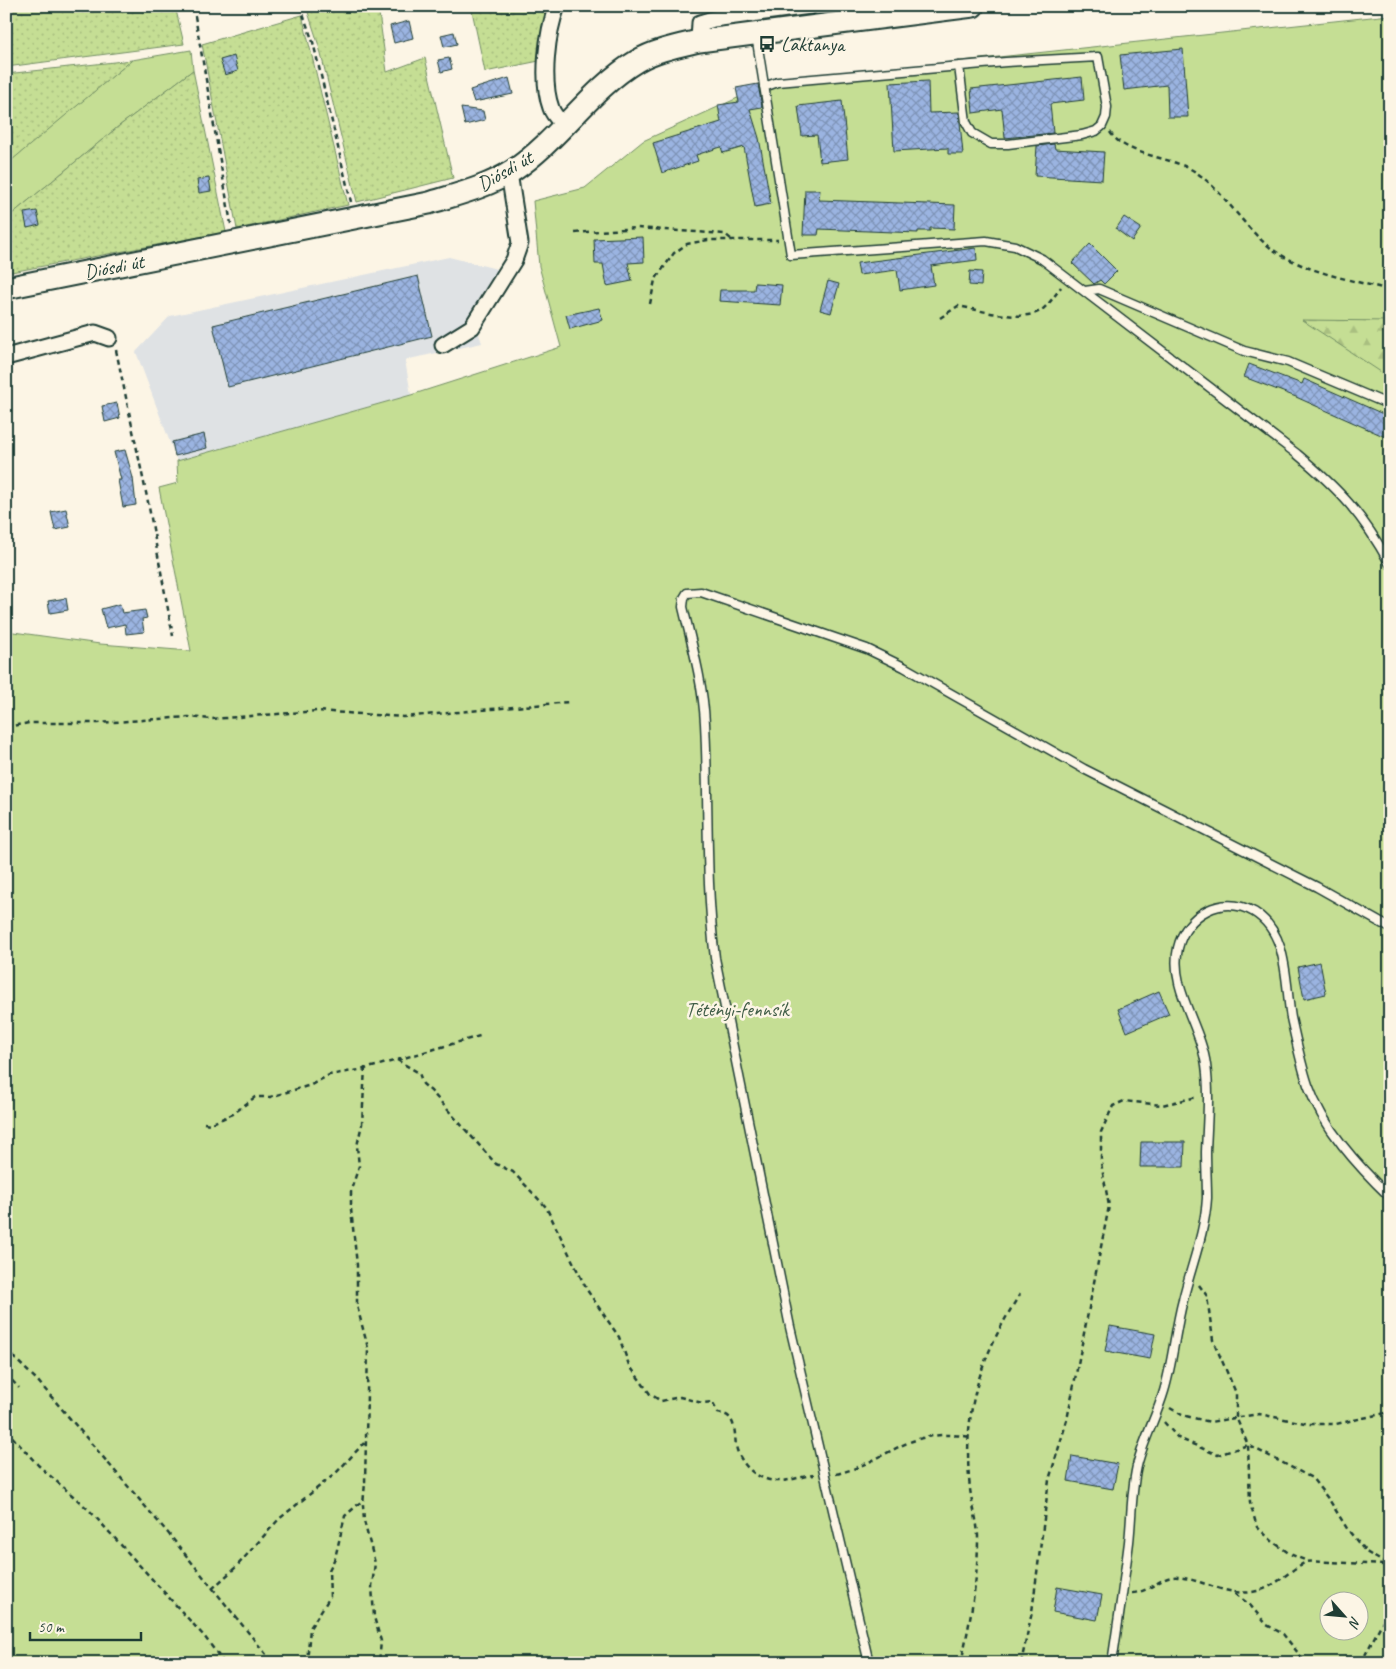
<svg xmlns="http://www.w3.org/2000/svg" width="1396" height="1669" font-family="Caveat,sans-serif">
<defs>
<pattern id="forest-firs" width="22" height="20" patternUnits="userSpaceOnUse" patternTransform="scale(1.25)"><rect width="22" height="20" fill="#c5de94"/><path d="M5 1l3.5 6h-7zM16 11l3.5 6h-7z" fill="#a9bf80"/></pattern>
<pattern id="garden-dots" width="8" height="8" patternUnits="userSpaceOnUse" patternTransform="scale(1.25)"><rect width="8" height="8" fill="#c5de94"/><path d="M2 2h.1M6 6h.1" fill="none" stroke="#a9bf80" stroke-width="1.8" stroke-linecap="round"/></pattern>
<pattern id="building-cross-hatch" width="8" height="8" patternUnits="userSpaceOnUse" patternTransform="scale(1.25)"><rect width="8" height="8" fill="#9bb4e1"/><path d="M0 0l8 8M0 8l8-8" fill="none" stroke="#7e94b7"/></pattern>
</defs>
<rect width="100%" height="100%" fill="#fcf5e5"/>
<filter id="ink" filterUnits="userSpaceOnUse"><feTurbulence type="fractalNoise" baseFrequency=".02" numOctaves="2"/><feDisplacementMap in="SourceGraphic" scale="10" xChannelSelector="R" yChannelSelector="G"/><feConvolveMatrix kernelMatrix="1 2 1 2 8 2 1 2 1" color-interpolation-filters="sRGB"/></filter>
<g filter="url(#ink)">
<path fill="#dfe2e4" d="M449,257l60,15 -32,56 5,15 -77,17 6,35 -234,66 -41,-109 34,-36z"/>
<path fill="#c5de94" stroke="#728e64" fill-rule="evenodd" d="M1390,15v1648h-1384v-1032l94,13 91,7 -32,-163 19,-5 -1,-22 234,-66 150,-48 -22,-81 -6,-65 52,-13 58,-47 132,-60zM1328,1602h30v30h-30z
M191,50l2,20 -74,56 -113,93v-55l126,-104z"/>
<path fill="url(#forest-firs)" stroke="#728e64" d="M1302,320l88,1v57z"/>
<path fill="url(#garden-dots)" stroke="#728e64" d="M6,6h169l9,38 -178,23z
M306,6h72l9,66 38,-14 28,120 -96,24 -38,-156z
M471,6h79l-11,55 -54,11z
M302,15l46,190 -111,24 -35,-185z
M132,60l-126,105v-91z
M193,70l33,162 -220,41v-54l113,-93z"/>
<path fill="url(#building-cross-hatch)" stroke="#1f3d34" d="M409,21l4,17 -19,5 -4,-17z
M454,32l3,12 -13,3 -3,-12z
M1183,49l5,68h-20l-1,-32 -43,5 -4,-35z
M234,56l4,15 -13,4 -5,-15z
M449,58l3,11 -11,3 -3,-12z
M1082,77l2,23 -34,4 3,29 -48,5 -3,-29 -29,4 -2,-24z
M509,78l4,16 -39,8 -4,-12z
M928,81l1,32 30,-1 4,42h-15v-6l-54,3 -4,-68z
M758,84l4,23 -12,2 9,29 12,66 -16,3 -11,-60 -21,6 -2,-6 -25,8 2,6 -36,12 -9,-30 68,-21 -3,-17 21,-3 -3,-14z
M842,101l6,58 -28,3 -3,-27 -15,1 -4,-30z
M461,108l22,3 2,9 -20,5z
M1054,144l1,5 49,3 -2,28 -67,-4 2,-30z
M209,178l2,13 -12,2 -2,-13z
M805,190h15l-1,10 136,5 -1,24 -24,-1v3h-12v2l-99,-4 -1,6h-15z
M37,211l3,14 -13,3 -3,-15z
M1124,217l17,11 -9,13 -16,-12z
M643,237l1,25 -16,1 4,18 -25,5 -4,-22h-8l-1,-25z
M1090,244l27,27 -13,13 -4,-4 -6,4 -22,-21z
M976,248l1,12 -46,6 3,19 -34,5 -3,-20 -38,5 -2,-12z
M970,271l12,1 -1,14 -12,-1z
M418,276l14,60 -204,51 -15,-62z
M828,281l11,3 -8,29 -11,-3z
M755,283l27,2 -2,20 -61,-4 1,-11h34z
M599,308l4,12 -33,9 -4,-14z
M1249,364l53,20 2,-5 86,38v22l-94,-42 -52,-20z
M117,403l3,15 -15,4 -3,-16z
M204,434l3,14 -32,8 -3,-14z
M125,450l8,28 3,27 -13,2 -5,-27h3l-7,-28z
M66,509l4,18 -15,3 -4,-18z
M66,598l2,12 -18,3 -2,-12z
M120,604l2,9 23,-3 2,8 -5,1 2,13 -18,2 -1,-10 -19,4 -5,-19z
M1320,962l6,32 -22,5 -6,-32z
M1159,991l10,23 -42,18 -9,-23z
M1141,1142h44l-1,25h-44z
M1110,1326l45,8 -5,25 -45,-8z
M1072,1456l46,8 -5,25 -45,-8z
M1057,1587l45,8 -5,25 -44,-8z"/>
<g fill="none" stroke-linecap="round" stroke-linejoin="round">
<g stroke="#1f3d34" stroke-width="11">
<path id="service" d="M756,35l35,220 195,-14 29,5 27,13 255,195c43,36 66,61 93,110
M764,87l14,-5 228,-20 92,-5 9,50 -1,10 -4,9 -6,5 -14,4 -74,9h-17l-19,-11 -6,-11 -7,-56
M1085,291l14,-2 145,62 44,11 102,43
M869,1663l-79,-336 -75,-369c-10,-78 -6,-157 -10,-235 -2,-40 -13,-78 -22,-116l1,-9 3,-5 14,-1 166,57 37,18 180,102 233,118 73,41
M1112,1663c6,-40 12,-81 17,-121 3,-27 2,-54 9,-80 7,-25 19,-47 26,-71 9,-30 11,-61 19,-91 8,-34 22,-67 24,-102 0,-15 -1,-31 -1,-46 1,-29 4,-58 0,-87 -5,-39 -37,-77 -28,-117 8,-34 44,-54 76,-36 35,21 31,71 37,106 5,22 10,46 17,67 15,43 50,81 82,112"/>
</g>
<g stroke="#1f3d34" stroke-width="19">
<path id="minor" d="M557,6c-10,26 -16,75 -6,102 2,7 9,13 14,19
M699,41l1,-18 13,-4 97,-13
M443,345l29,-18 42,-67 6,-17 -11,-70
M6,357l89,-24 14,5"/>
</g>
<g stroke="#1f3d34" stroke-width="25">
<path id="secondary" d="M6,288l423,-85c29,-9 59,-16 85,-33 46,-31 76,-81 123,-109 19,-11 41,-15 62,-20l274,-35"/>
</g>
<path stroke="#1f3d34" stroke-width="2.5" stroke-dasharray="5 4" stroke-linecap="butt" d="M300,6l13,36 38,160
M195,16l36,208
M1110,132c15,24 60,24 84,39 32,21 50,59 81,80 33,22 77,29 115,39
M575,233l61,-5 89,6 6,5
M650,304l5,-24 19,-27 13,-9 21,-4h70
M940,318l18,-12c22,4 66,18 85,3 7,-6 13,-15 18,-22
M116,350l32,152 25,134
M6,727l23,-4h69l91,-6 23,2 105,-8 86,6 166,-15
M397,1060l86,-25
M365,1067l-3,57 -5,22 2,20 -8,24v19l6,56v41l11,42 -3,135 -2,22 1,16 11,42 -3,23 2,31 7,24 -2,22
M204,1123l6,1 23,-10 22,-17h15l41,-12 18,-10 36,-6 32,-9 22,13 4,11 8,7 65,73 17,8 33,35 41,83 32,47 10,28 21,29 11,7 19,-4 22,6 10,-1 6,11c4,1 8,1 11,4 8,9 5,23 8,33 7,19 23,31 42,31 11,0 23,-5 35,-6
M1199,1285l8,11 6,44 23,53v24l12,28 2,58 7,24 15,14 18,13 17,7
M6,1350l31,30 131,153 105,130
M6,1374l13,14
M1170,1408l12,7 28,7 49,-8 51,10h26l54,-12
M1164,1422l14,16 40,17 30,-10 64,33 18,23 18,29 18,22 24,14
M6,1430l32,35 52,46 114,125 20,27
M836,1474c52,-12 71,-48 133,-37
M212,1589l24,-22 43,-48 57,-46 28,-30
M1132,1593c20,-1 29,-18 46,-16 27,3 50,21 79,14 19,-4 32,-21 49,-29 5,-2 69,3 81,3
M1235,1594l15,11 17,20 16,9 23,29
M307,1663l3,-35 20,-31 -1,-27 6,-12 10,-42 18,-16
M961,1663c9,-41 17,-83 17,-125 0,-16 -6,-33 -8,-49 -8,-77 9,-130 50,-195
M1021,1663l11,-51 17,-132 18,-60 42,-214 -8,-43v-31l12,-26 11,-5 38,4 35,-8
M1361,1663l29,-56"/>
<use href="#service" stroke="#fcf5e5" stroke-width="8"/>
<use href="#minor" stroke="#fcf5e5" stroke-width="15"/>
<use href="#secondary" stroke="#fcf5e5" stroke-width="21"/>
</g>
</g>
<defs>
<g id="bus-bare" transform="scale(1.35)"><path d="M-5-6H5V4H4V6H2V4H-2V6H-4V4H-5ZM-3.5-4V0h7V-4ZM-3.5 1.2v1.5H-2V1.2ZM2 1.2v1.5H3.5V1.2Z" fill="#1f3d34" stroke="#fcf5e5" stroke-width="2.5" paint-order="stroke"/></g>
</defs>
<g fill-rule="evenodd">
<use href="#bus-bare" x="767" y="44"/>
</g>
<g text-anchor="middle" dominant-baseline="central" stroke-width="5" stroke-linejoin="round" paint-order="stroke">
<g font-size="20" fill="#1f3d34" stroke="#fcf5e5" text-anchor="start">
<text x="781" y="44">Laktanya</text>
</g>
<g font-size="20" fill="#1f3d34" stroke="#fcf5e5">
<text transform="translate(505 171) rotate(-30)">Diósdi út</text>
<text transform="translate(114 267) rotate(-11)">Diósdi út</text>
</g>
<g font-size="20" fill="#405d47" stroke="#fcf5e5">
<text x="737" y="1009">Tétényi-fennsík</text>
</g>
</g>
<rect width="1396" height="1669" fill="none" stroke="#fcf5e5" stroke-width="25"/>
<rect x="12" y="12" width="1371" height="1644" fill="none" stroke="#1f3d34" stroke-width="2" filter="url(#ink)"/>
<g transform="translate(1344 1616) rotate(117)"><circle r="24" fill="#fcf5e5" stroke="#a4ab9e"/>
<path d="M0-4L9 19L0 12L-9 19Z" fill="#1f3d34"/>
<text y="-8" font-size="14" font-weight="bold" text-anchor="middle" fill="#1f3d34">N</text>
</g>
<path d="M30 1632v8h111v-8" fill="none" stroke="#1f3d34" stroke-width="2.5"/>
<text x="38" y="1632" font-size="15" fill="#1f3d34" stroke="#fcf5e5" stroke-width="4" paint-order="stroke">50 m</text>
</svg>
